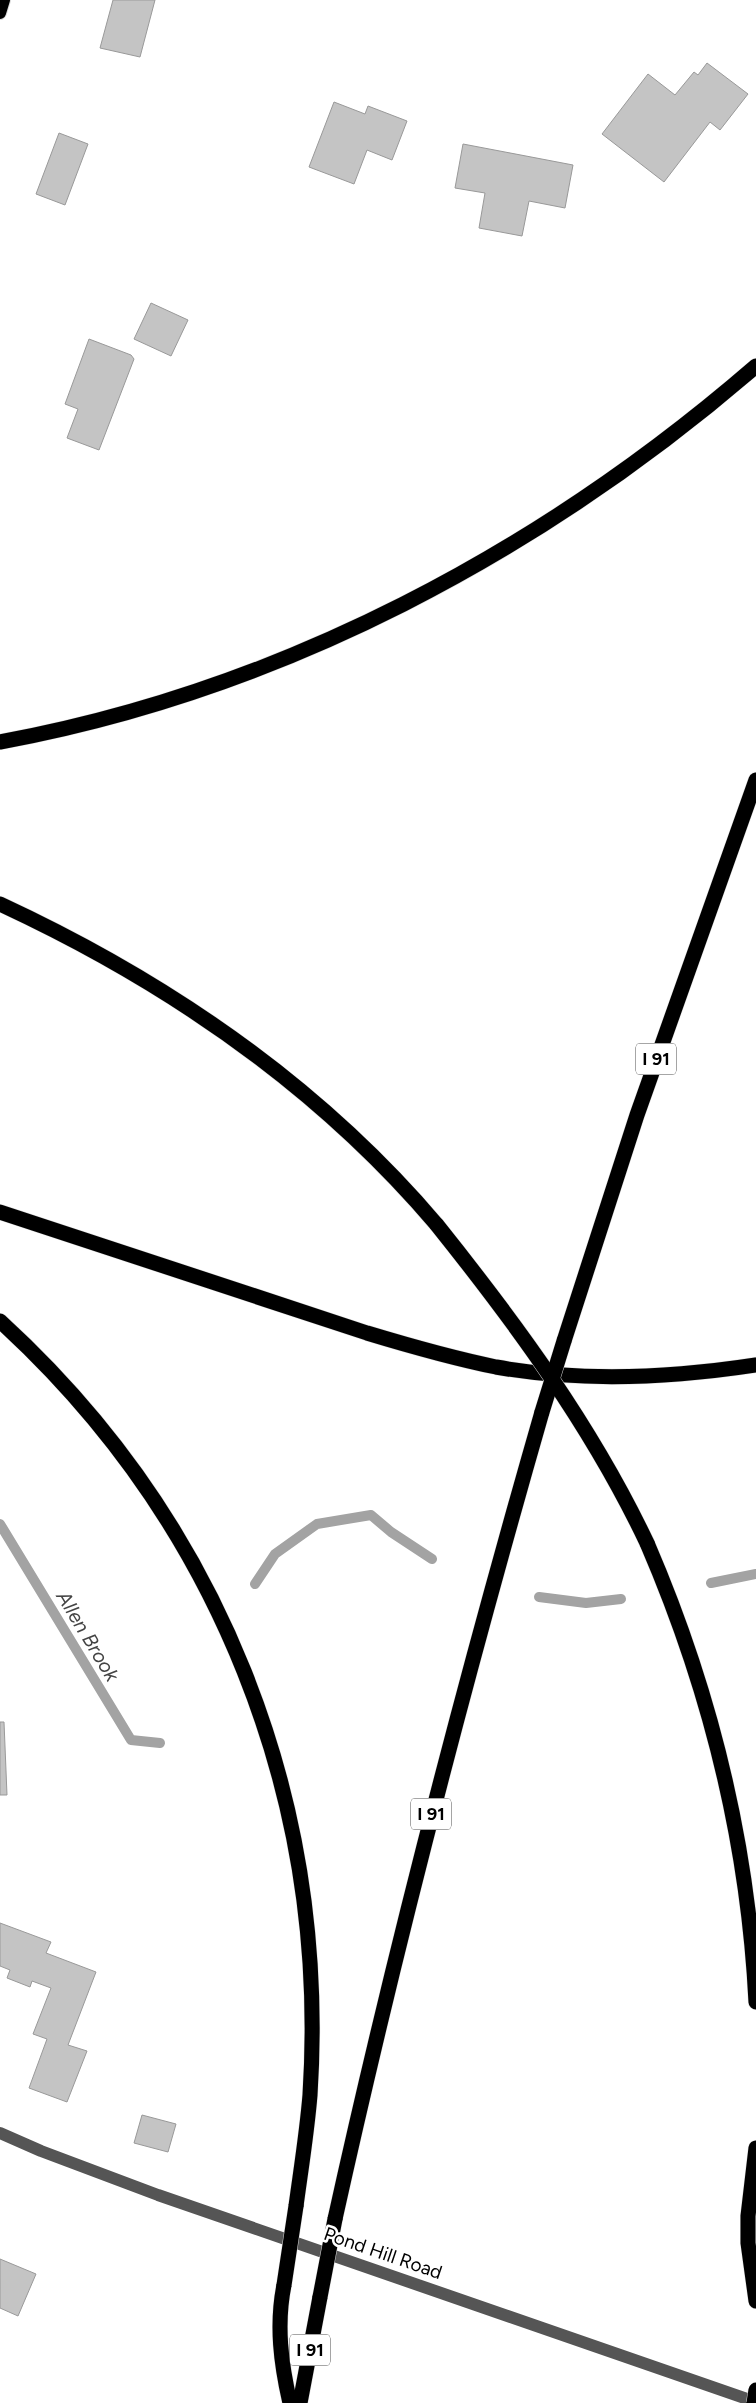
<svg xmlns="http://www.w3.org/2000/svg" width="756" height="2403" viewBox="0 0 756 2403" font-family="Figtree,sans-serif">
<rect width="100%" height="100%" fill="#fff"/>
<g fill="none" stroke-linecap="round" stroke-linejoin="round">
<g stroke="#a3a3a3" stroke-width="10">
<path d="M0,1524L131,1740L160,1743"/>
<path d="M711,1583L756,1574"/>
<path d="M255,1584L275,1554L317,1524L371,1515L391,1532L432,1559"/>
<path d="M539,1597L586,1603L621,1599"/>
</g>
</g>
<g fill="#c4c4c4" stroke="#999">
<path d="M113,0H155L140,57L100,48Z"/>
<path d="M707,63L748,94L720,130L710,122L664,182L602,134L648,74L675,95L694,72L698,75Z"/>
<path d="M334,102L365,114L368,106L407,121L392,160L367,150L354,184L309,167Z"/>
<path d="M59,133L88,144L65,205L36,194Z"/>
<path d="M463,144L573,165L565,208L529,201L522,236L479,228L485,193L455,188Z"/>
<path d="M151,303L188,320L171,356L134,339Z"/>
<path d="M89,339L131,355L134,359L99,450L67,438L78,409L65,404Z"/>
<path d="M0,1722H4L7,1795H0Z"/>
<path d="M0,1923L51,1942L46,1953L96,1972L68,2045L87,2051L67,2102L29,2088L47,2039L33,2034L51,1988L32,1981L30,1987L7,1978L10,1970L0,1966Z"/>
<path d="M142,2115L176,2124L168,2152L134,2143Z"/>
<path d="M0,2259L36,2274L18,2316L0,2308Z"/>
</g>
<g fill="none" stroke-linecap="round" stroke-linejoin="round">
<g stroke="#dbdbdb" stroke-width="14">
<path id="major" d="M0,13L4,0"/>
</g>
<g stroke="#dbdbdb" stroke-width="16">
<g id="highway">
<path d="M0,742C282,690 541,552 756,366"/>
<path d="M0,904C166,981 318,1085 437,1225"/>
<path d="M0,1212L367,1333C410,1346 452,1358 496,1367C580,1382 671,1378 756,1365"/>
<path d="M0,1321C219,1521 329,1798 310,2095C307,2132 301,2169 296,2206"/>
<path d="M564,1341L637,1115L756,780"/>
<path d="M647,1543C710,1689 748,1843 756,2002"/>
<path d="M756,2148L748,2216V2243L756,2301"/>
<path d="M335,2219C395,1948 465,1680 542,1412"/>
<path d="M284,2285C276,2325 281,2364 290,2403"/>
<path d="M300,2403L320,2297"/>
</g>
</g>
<path stroke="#555" stroke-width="12" d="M0,2133L41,2151L158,2195L756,2402"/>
<use href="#major" stroke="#000" stroke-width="12"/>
<use href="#highway" stroke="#000" stroke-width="15"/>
<g stroke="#dbdbdb" stroke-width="16" stroke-linecap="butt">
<g id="highway-bridge">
<path d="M437,1225C517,1325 592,1427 647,1543"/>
<path d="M542,1412L564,1341"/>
<path d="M284,2285L296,2206"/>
<path d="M320,2297L335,2219"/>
<path d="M754,2403L756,2390"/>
</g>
</g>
<use href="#highway-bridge" stroke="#000" stroke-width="15"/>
</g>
<g text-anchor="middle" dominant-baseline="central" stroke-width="5" stroke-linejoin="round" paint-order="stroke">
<g fill="#fff" stroke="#4c4c4c" stroke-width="1">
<rect x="636" y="1043.5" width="40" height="31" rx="4"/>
<rect x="411" y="1798.5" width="40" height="31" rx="4"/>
<rect x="290" y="2334.5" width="40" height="31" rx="4"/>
</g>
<g font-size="18" font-weight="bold" fill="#000">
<text x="656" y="1059">I 91</text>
<text x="431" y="1814">I 91</text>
<text x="310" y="2350">I 91</text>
</g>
<g font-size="19" fill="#000" stroke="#fff">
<text transform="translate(383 2253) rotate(19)">Pond Hill Road</text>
</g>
<g font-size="20" font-style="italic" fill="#444" stroke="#fff">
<text transform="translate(88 1636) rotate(59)">Allen Brook</text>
</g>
</g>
</svg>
